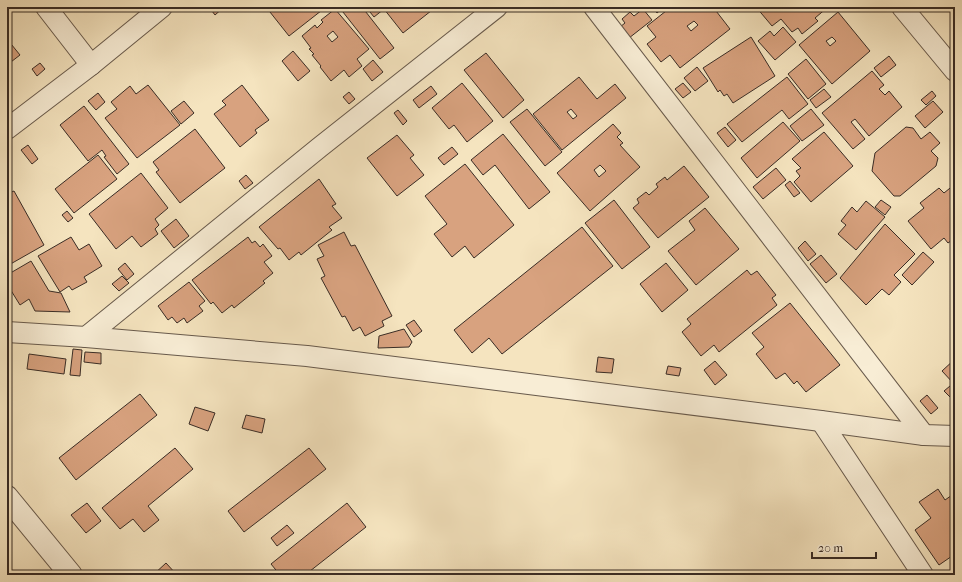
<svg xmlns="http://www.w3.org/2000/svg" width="962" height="582" viewBox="0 0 962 582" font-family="'IM FELL French Canon',serif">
<rect width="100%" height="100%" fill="#f5e4bf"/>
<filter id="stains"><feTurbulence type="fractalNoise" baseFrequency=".005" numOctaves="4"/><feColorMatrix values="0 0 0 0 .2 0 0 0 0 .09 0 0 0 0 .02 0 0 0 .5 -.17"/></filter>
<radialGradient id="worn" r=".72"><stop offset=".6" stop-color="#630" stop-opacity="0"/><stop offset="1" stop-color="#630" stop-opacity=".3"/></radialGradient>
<g fill="#d8a27f" stroke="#392c25" fill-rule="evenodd">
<path d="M209,7H224L215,15Z"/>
<path d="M266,7H326L289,36Z"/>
<path d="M339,7H362L394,48L380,59Z"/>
<path d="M366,7H436L403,33L384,9L374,17Z"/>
<path d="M652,7H664L657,13Z"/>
<path d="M671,7H713L730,29L680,68L670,55L661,62L647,44L656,37L647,26ZM694,21L698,25L691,31L687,26Z"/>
<path d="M756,7H828L815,18L818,21L802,34L798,28L792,32L781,19L772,26Z"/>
<path d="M335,9L369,49L357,59L362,66L349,77L344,70L331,81L320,67L321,66L312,55L314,54L309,49L311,48L302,36L315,25L317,28L323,22L321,20ZM333,31L338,37L332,42L327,36Z"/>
<path d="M643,9L652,20L629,38L620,27L625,23L622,19L630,12L634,16Z"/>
<path d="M838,12L870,51L832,84L799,45ZM832,37L836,41L830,46L826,41Z"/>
<path d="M783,27L796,42L775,60L758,41L770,31L774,36Z"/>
<path d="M751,37L775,76L733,103L727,94L724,96L720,90L718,92L703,68Z"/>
<path d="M7,39L20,55L7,65Z"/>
<path d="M293,51L310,71L298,81L282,61Z"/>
<path d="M486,53L524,100L503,118L464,70Z"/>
<path d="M889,56L896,65L881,77L874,68Z"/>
<path d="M806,59L826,84L808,99L788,74Z"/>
<path d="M373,60L383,72L372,81L363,69Z"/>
<path d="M40,63L45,69L37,76L32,69Z"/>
<path d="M697,67L708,81L695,91L684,78Z"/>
<path d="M872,71L884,85L879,89L885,95L889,91L902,107L869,136L855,119L851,122L865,139L853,149L822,113Z"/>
<path d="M579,77L597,99L615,84L626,98L562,150L533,114ZM571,109L577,116L573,119L567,112Z"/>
<path d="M787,77L808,104L789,119L782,110L742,142L727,124Z"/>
<path d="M462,83L493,121L467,142L454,125L449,129L432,108Z"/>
<path d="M683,83L691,92L683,98L675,89Z"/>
<path d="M148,85L180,125L137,158L105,118L117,109L111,102L130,86L136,94Z"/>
<path d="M242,85L269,120L255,130L257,133L240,147L214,114L226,105L222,101Z"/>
<path d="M431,86L437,94L419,108L413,100Z"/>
<path d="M824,89L831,97L816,108L810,100Z"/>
<path d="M932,91L936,96L926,105L921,100Z"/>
<path d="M349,92L355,99L349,104L343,97Z"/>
<path d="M98,93L105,102L96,110L88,101Z"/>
<path d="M184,101L194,113L181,124L171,111Z"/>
<path d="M933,101L943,112L925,128L915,116Z"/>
<path d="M84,106L129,164L117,174L104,157L106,156L102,150L88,161L60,125Z"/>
<path d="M527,109L562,152L545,166L510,122Z"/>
<path d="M811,109L824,125L802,141L790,126Z"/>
<path d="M398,110L407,121L403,125L394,113Z"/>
<path d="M783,122L800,141L757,178L741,158Z"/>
<path d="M613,124L621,133L617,137L623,143L620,145L640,167L590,211L557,173ZM600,165L606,171L599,177L594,170Z"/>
<path d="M725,127L736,140L728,147L717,133Z"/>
<path d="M906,127L913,128L921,139L930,132L940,143L931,151L938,158L936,166L900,196H894L872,171L875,153Z"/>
<path d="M195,129L225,168L180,203L156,172L159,170L153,162Z"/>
<path d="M824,132L853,166L811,202L794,182L800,176L796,171L801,168L792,159Z"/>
<path d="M503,134L550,192L529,209L495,165L483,175L471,160Z"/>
<path d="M397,135L414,155L410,158L424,175L397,196L367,158Z"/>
<path d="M28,145L38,159L32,164L21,150Z"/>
<path d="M452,147L458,154L444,165L438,158Z"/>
<path d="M98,155L117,179L74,213L55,189Z"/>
<path d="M465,164L514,225L474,258L465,246L452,257L434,234L447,224L425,196Z"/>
<path d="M684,166L709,197L658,238L633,208L639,203L637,199L646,192L649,195L658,187L656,184L665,177L667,180Z"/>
<path d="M776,168L786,180L763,199L753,187Z"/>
<path d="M141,173L168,208L155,219L159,225L155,229L158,234L141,247L132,236L116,249L89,214Z"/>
<path d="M246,175L253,183L245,189L239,181Z"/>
<path d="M319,179L336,204L332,206L342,218L329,227L332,230L301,255L299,252L289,260L280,248L278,249L259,227Z"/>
<path d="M790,181L800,193L794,197L785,185Z"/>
<path d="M955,184V238L948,243L944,238L931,249L908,221L924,208L920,203L939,188L944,193Z"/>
<path d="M14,191L44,245L7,266V194Z"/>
<path d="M614,200L650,247L622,269L585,223Z"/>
<path d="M881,200L891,207L885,215L875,207Z"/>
<path d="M866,201L885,217L856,250L838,234L846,225L841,221L852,207L857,212Z"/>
<path d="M705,208L739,249L696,285L668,251L695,230L689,221Z"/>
<path d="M67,211L73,218L68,222L62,215Z"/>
<path d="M176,219L189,236L174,248L161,231Z"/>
<path d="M885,224L915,254L894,275L901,282L889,295L882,289L866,305L840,278Z"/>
<path d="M582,227L613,266L502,354L489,338L472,353L454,330Z"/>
<path d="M344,232L351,246L355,245L392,316L382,321L384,326L365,336L360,327L353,331L345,316L342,317L321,278L325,276L317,259L324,256L318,245Z"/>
<path d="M71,237L79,250L89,244L102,266L84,277L87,282L72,290L69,286L60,292L38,256Z"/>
<path d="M248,237L252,243L255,241L260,247L263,244L272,256L264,262L273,273L263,281L265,283L234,308L232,305L222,313L213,302L211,304L192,280Z"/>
<path d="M805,241L816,254L808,261L798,248Z"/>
<path d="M923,252L934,262L912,285L902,275Z"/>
<path d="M821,255L837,274L826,283L810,264Z"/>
<path d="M31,261L49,291L61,293L70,312L35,311L29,299L20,305L7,284V275Z"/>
<path d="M125,263L134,274L127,280L118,269Z"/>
<path d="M666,263L688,290L662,312L640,284Z"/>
<path d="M747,270L751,275L757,271L776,295L772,298L777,305L719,352L714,345L701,356L682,332L691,324L687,319Z"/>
<path d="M122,276L129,283L119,291L112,284Z"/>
<path d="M189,282L205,301L199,306L203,311L187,323L184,318L177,323L172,317L168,320L158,306Z"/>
<path d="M790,303L840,365L806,392L797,381L794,384L785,373L776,379L756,354L764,347L752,333Z"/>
<path d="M414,320L422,331L414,337L406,325Z"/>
<path d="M404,329L412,342L409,347L378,348L379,336Z"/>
<path d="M73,349L82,350L80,376L70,375Z"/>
<path d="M85,352L101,353V364L84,362Z"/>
<path d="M29,354L66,359L64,374L27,369Z"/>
<path d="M598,357L614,359L612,373L596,372Z"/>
<path d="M955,359V385L942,371Z"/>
<path d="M715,361L727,375L715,385L704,370Z"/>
<path d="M668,366L681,368L679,376L666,374Z"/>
<path d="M950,386L955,391V402L944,391Z"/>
<path d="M140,394L157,415L76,480L59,458Z"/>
<path d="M927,395L938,408L931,414L920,401Z"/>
<path d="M195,407L215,413L208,431L189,424Z"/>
<path d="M246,415L265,419L262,433L242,428Z"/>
<path d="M175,448L193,469L148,506L159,520L144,532L133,519L120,529L102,508Z"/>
<path d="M309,448L326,469L244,532L228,511Z"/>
<path d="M938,489L945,500L955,493V554L939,565L915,530L931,518L919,502Z"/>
<path d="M87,503L101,521L86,533L71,515Z"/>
<path d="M347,503L366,527L305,575H280L271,564Z"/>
<path d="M287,525L294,533L277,546L271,538Z"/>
<path d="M166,563L177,575H153Z"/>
</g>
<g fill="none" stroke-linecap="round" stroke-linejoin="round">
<g stroke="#685a4c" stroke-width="22">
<g id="minor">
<path d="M46,7L91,65"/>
<path d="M594,7L924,435"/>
<path d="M902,7L955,71"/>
<path d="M7,129L91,65L162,7"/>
<path d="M7,332L86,337L307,356L821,421L924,435L955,436"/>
<path d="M86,337L320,147L497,7"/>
<path d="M821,421L923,575"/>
</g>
</g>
<g stroke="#685a4c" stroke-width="24">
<path id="tertiary" d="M7,497L71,575"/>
</g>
<use href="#minor" stroke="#f8edd5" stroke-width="20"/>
<use href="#tertiary" stroke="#f8edd5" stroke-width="22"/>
</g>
<rect width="962" height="582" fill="none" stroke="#f5e4bf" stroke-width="24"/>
<rect x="8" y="8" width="946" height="566" fill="none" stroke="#392c25" stroke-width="2"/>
<rect x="12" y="12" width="938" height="558" fill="none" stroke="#392c25"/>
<path d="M812 552v6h64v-6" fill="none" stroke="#392c25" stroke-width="2"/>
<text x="818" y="552" font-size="12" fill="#392c25" stroke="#f8edd5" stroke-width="3" paint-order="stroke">20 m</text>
<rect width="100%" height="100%" filter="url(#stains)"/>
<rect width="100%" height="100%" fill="url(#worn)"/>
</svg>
